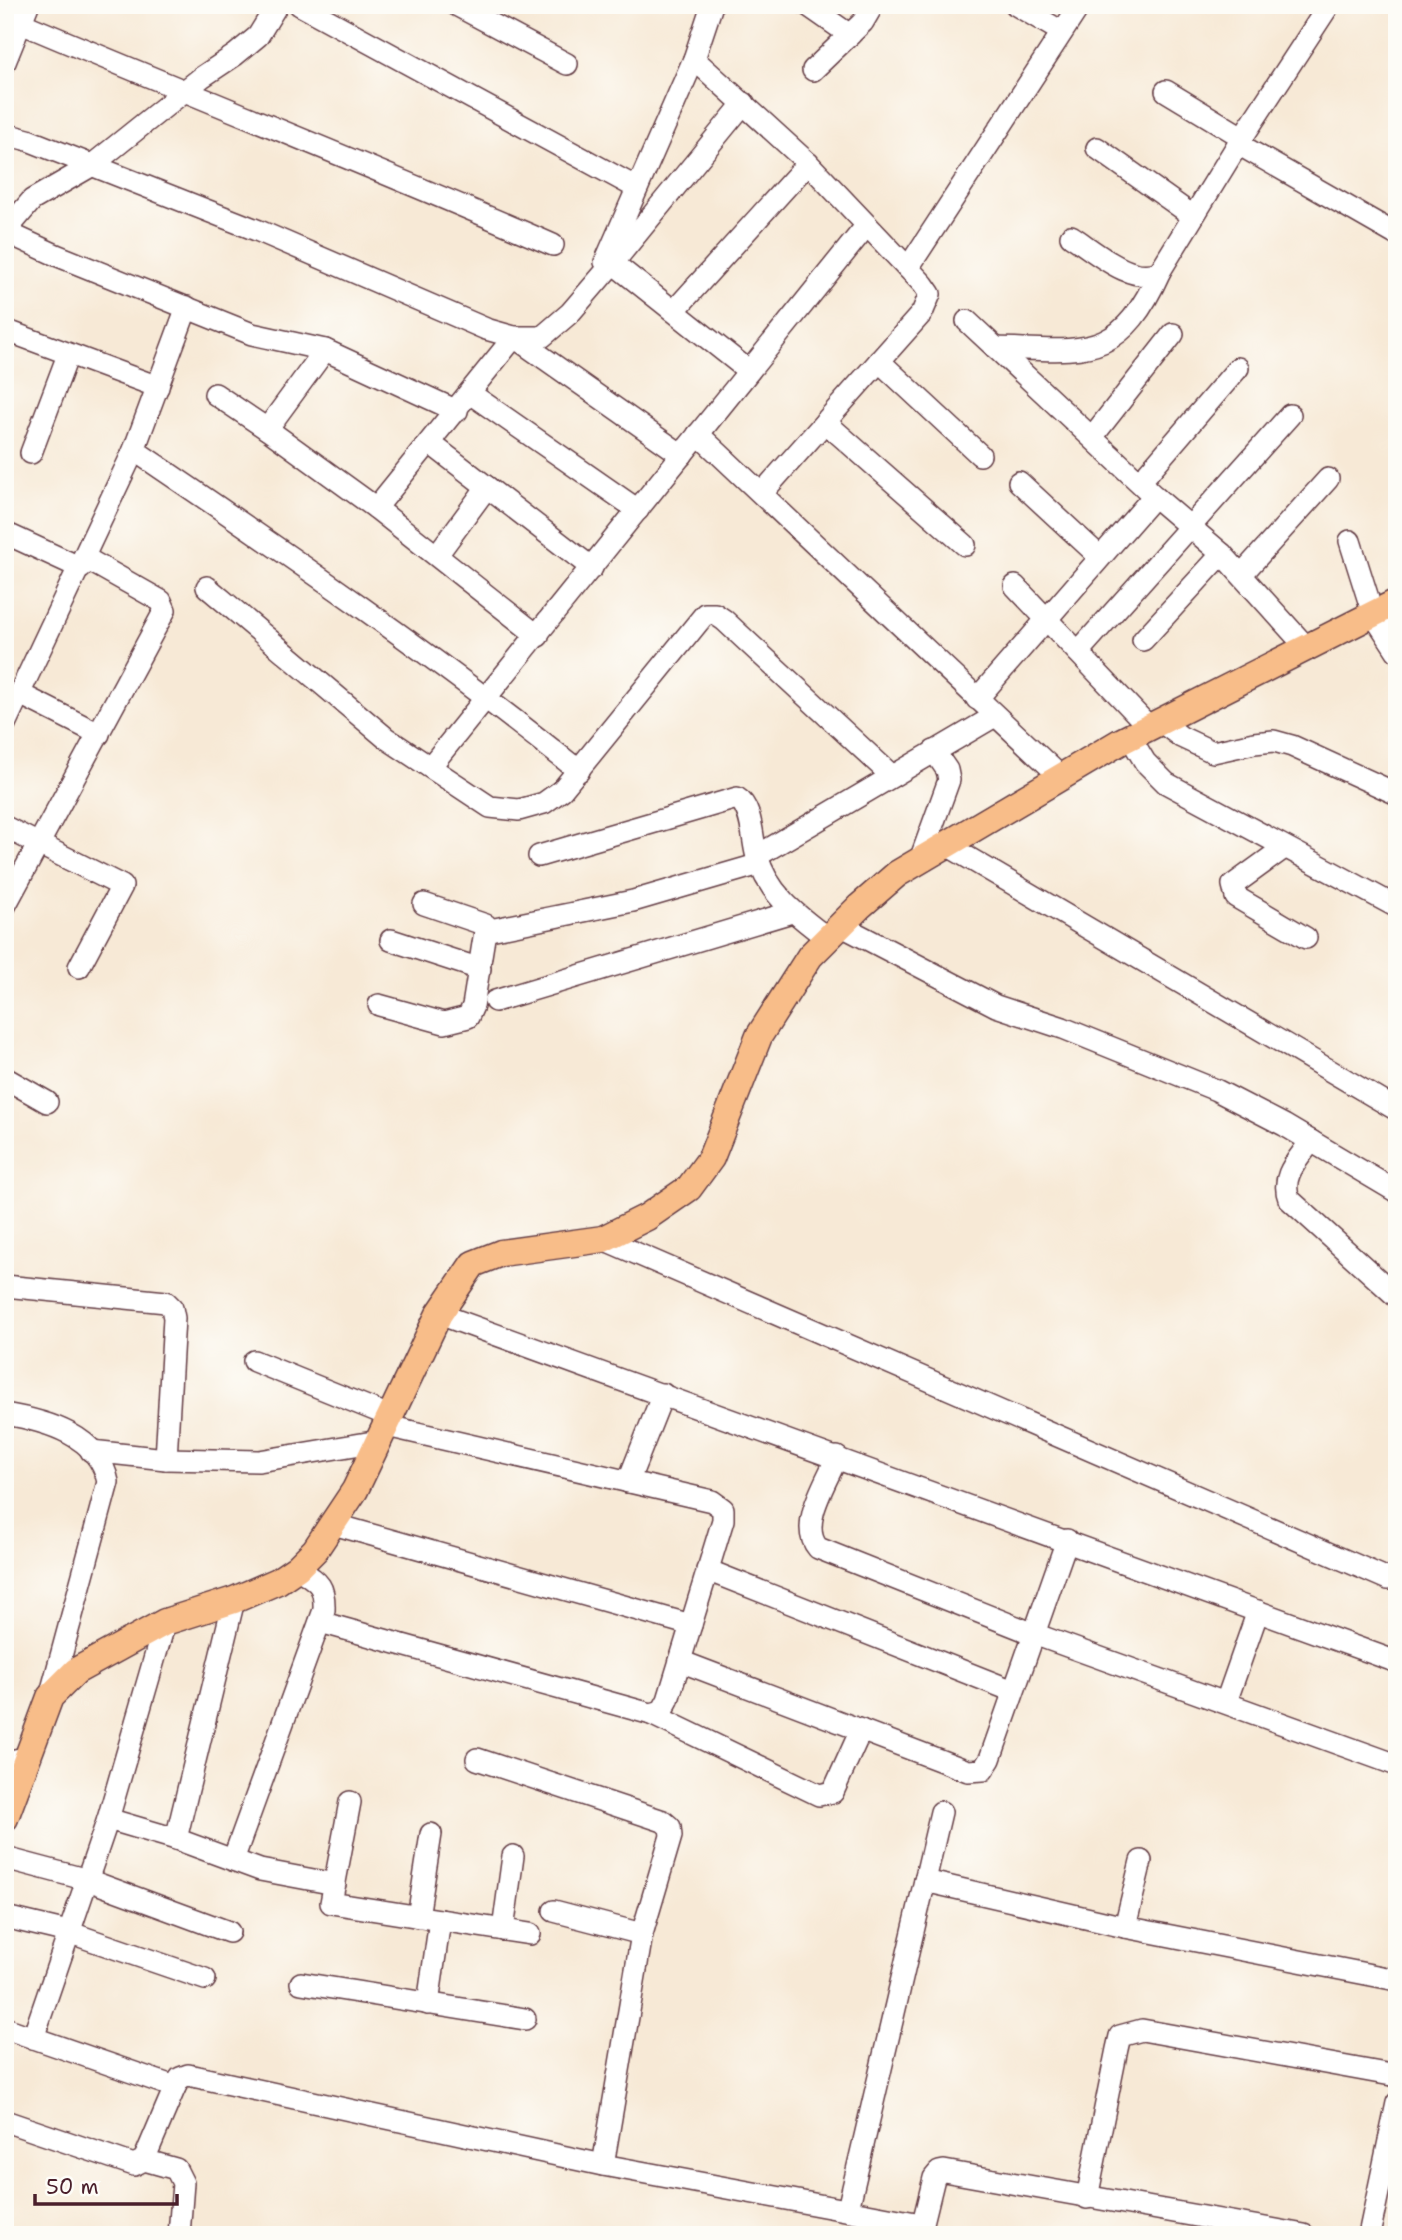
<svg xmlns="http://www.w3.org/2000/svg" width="1402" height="2240" viewBox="0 0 1402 2240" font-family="'Shantell Sans',sans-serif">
<rect width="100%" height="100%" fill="#fdfcf7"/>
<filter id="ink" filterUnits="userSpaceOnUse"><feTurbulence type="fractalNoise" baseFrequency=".0143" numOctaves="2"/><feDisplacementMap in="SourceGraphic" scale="14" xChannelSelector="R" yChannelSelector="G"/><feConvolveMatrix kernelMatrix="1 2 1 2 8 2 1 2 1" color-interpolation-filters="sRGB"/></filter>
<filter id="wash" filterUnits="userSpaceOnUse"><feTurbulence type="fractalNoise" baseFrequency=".00686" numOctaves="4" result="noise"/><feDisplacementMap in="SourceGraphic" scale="28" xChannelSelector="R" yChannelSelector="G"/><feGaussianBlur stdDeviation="1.57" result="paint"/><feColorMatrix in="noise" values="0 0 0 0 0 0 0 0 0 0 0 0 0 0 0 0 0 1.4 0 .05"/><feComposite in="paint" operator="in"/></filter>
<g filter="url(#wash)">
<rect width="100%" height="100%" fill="#f7e9d6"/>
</g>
<g filter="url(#ink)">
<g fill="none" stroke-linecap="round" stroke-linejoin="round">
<g stroke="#643d45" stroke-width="24">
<g id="minor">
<path d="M300,5L637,188"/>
<path d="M456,5L567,64"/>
<path d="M807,5L850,35"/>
<path d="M1016,5L1062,32"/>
<path d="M21,23C198,98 377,168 553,245"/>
<path d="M694,59L808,163L923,284L930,294L922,313L762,493"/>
<path d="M5,62L28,5"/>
<path d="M813,70L863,22L873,5"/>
<path d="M1166,91L1242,137"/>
<path d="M5,134L28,140L259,231L486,329L514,337H542L570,313L613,263L744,103"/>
<path d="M1238,144L1397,235"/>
<path d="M1097,148L1193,216"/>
<path d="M5,232L32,200L91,166L202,77L235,55L258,36L277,5"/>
<path d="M6,232L56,255L252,334L325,350L457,411"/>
<path d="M1071,236C1095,251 1132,286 1160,271L1238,144L1329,5"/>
<path d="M605,262L694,59L712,5"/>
<path d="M613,263L749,371"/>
<path d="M908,268L1080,5"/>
<path d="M674,311L808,163"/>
<path d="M967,321L1154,496L1222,554L1307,648"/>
<path d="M5,330L158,387"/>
<path d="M996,348C1084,350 1119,363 1160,271"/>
<path d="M879,361L980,455"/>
<path d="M215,394L267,429L325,350"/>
<path d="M471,394L638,510"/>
<path d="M825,422L965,545"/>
<path d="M267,429L376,508L538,636"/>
<path d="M698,434L1061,777"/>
<path d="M1093,436L1173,334"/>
<path d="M430,443L592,568"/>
<path d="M134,450C286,553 436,656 579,771"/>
<path d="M31,453L68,355"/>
<path d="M1019,482L1100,557"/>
<path d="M1140,482L1238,368"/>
<path d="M376,508L514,337L682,455"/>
<path d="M5,533L81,568"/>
<path d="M1350,541L1373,614L1397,651"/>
<path d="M437,555L487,487"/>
<path d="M1242,574L1328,479"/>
<path d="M1015,586L1149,727"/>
<path d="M207,587L386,738L490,807L519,810L544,803L562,790L705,614H715L724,620L892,776"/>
<path d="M1143,640L1222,554"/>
<path d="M1078,652L1290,415"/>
<path d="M20,694L99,734"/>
<path d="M977,699L1154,496"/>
<path d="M1160,721L1181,737L1213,752L1254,743L1274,741L1292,746L1397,794"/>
<path d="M5,724L134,450L187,307"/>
<path d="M1130,737L1145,762L1166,783L1397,907"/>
<path d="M430,767L867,225"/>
<path d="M5,827L122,886L79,967"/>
<path d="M945,844L1397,1110"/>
<path d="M1284,848L1233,885L1236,897L1306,938"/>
<path d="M539,856L737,798C752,807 752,837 756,853C767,893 795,914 827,938"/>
<path d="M757,856L995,716"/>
<path d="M920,860L949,780L947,770L934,751"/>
<path d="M5,906L165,610L161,601L85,558"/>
<path d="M840,925L996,1006L1063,1028L1216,1090L1284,1125L1397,1192"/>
<path d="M485,931L633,901L760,864"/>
<path d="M391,940L480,969"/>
<path d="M495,1001L792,912"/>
<path d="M379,1005L444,1023L468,1017L473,1006L486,925L424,904"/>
<path d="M5,1078L47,1102"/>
<path d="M1311,1141C1298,1160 1280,1176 1289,1199L1397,1297"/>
<path d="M603,1239L1388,1579"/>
<path d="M5,1286L166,1302L172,1308L174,1318L166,1459"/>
<path d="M439,1314L1397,1662"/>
<path d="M254,1361L392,1417"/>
<path d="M5,1414C46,1421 99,1435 108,1482L50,1697"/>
<path d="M91,1451L166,1459L259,1461L379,1441"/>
<path d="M837,1457C826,1483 798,1525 818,1548L1034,1634L1397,1765"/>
<path d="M628,1482L663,1394"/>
<path d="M333,1524L691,1625"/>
<path d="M707,1570L1013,1691"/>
<path d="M320,1622L651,1714L662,1711L668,1700L723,1520V1509L712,1501L387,1426"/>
<path d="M680,1661L968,1771L983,1770L990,1759L1067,1540"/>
<path d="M1226,1702L1258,1611"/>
<path d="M651,1714L819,1795L833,1792L861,1730"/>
<path d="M477,1759L663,1821L670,1827L671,1836L642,1934L603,2165"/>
<path d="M5,1762L25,1758"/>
<path d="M350,1802L331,1903L530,1934"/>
<path d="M108,1819L176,1839L260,1870L335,1884"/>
<path d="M176,1839L234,1600"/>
<path d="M5,1858L88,1880L229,1932"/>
<path d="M233,1860L324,1610C325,1584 318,1582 297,1568"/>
<path d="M925,1881L1125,1927L1397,1980"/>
<path d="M554,1911L642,1934"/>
<path d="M5,1917L68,1932L205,1979"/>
<path d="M418,1917L431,1834"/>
<path d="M1125,1927L1141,1861"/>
<path d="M503,1930L513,1856"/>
<path d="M301,1983L525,2019"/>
<path d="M428,2004L440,1920"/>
<path d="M5,2028L175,2087"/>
<path d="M33,2038L108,1819L165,1622"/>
<path d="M5,2121L134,2165L144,2160L175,2087L180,2078L188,2075L603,2165L921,2224"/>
<path d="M144,2160L176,2169L183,2183L179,2235"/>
<path d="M1087,2198L1117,2049L1120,2036L1142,2030L1397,2076"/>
<path d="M848,2209L941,1812"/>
<path d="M920,2235L934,2178L939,2172L944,2171L1304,2235"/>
<path d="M1369,2235L1397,2103"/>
</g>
</g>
<g stroke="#643d45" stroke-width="29">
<path id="major" d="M5,1818L50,1697L76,1671L165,1622L234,1600L278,1581L297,1568L315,1550L355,1490L439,1314L473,1264L501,1253L603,1239L647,1217L689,1188L711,1158L759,1036L810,956L859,907L897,874L1120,742L1397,602"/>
</g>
<use href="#minor" stroke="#fff" stroke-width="21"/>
<use href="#major" stroke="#f8bd89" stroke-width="26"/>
</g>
</g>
<rect width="1402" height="2240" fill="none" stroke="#fdfcf7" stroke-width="28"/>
<path d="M35 2194v10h142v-10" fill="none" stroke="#4a1f2b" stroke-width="3.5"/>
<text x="46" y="2194" font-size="21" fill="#4a1f2b" stroke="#fdfcf7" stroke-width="5" paint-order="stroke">50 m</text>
</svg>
